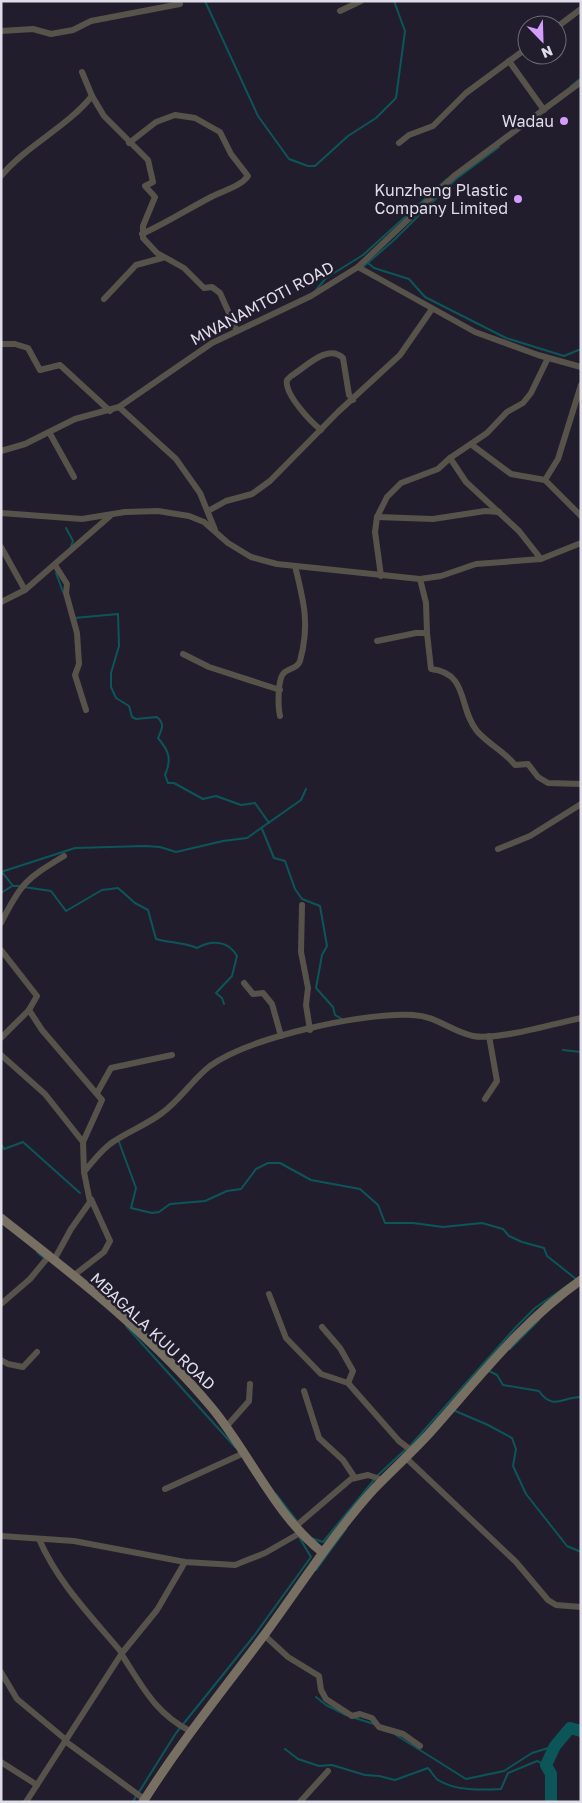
<svg xmlns="http://www.w3.org/2000/svg" width="582" height="1803" viewBox="0 0 582 1803" font-family="'Golos Text',sans-serif">
<rect width="100%" height="100%" fill="#211d2d"/>
<g fill="none" stroke-linecap="round" stroke-linejoin="round">
<g stroke="#0c5659" stroke-width="2">
<path d="M205,1L258,116L289,159L308,166H315L348,136L376,118L396,98L405,31L394,1"/>
<path d="M571,86L581,78"/>
<path d="M368,263L374,268L409,279L425,297L506,338L564,356L581,349"/>
<path d="M363,267L394,240L456,179L499,147"/>
<path d="M316,290L326,278L363,255L447,179"/>
<path d="M66,528L73,541L71,546"/>
<path d="M56,573L63,592"/>
<path d="M74,618L118,614L119,646L111,673V687L116,698L129,706L132,717L136,719L157,717C165,724 162,729 158,738C169,751 172,759 165,775L168,783H174L203,799L216,796L241,805L255,803L269,823"/>
<path d="M262,829L274,858L285,861L295,889L302,899L320,906L327,946L322,955L316,988L333,1007L335,1015L342,1019"/>
<path d="M1,872L75,848L145,846L160,847L176,852L223,841L247,838L301,800L306,789"/>
<path d="M2,872L13,886H19"/>
<path d="M24,887L51,891L66,911L102,890L118,888L135,903L148,910L156,939C170,943 183,942 197,948C211,940 228,940 237,956L232,976L216,993L222,998L224,1004"/>
<path d="M1,893L12,886"/>
<path d="M563,1050L581,1052"/>
<path d="M119,1142L136,1188L131,1208L152,1213L159,1212L170,1204L205,1201L227,1191L241,1189L256,1169L268,1163H280L311,1180L360,1189L378,1205L385,1223H413L443,1227L482,1223L503,1229L509,1236L522,1242L544,1248L547,1256L576,1279"/>
<path d="M1,1144L4,1149L23,1142L80,1193"/>
<path d="M37,1252L45,1259"/>
<path d="M126,1326L235,1447"/>
<path d="M510,1349L539,1320"/>
<path d="M489,1371L497,1375L503,1385L539,1391C553,1411 562,1397 581,1397"/>
<path d="M453,1410L488,1425L512,1438L516,1449L513,1466L526,1494L567,1546L581,1552"/>
<path d="M410,1446L516,1327L535,1308L571,1283"/>
<path d="M377,1476L406,1449"/>
<path d="M276,1494L297,1521"/>
<path d="M311,1538L323,1542L374,1480"/>
<path d="M316,1570L346,1529"/>
<path d="M316,1697L326,1705L346,1715"/>
<path d="M355,1718L374,1724"/>
<path d="M396,1735L466,1779L504,1771L532,1753L555,1746"/>
<path d="M285,1749L298,1759L319,1766L332,1765L365,1775L379,1776L395,1780L428,1768C431,1771 434,1777 438,1780C455,1791 482,1790 501,1789L508,1773L537,1761L546,1765"/>
<path d="M139,1792L176,1733L254,1636L311,1557L299,1537"/>
<path d="M133,1802L136,1796"/>
</g>
<path stroke="#0c5659" stroke-width="12" d="M551,1802V1774L546,1765L555,1746L570,1728L581,1731"/>
<g stroke="#57534b" stroke-width="6">
<path d="M340,11L361,1"/>
<path d="M557,27L581,9"/>
<path d="M1,31L33,29L51,34L73,30L91,21L180,4"/>
<path d="M509,61L544,110"/>
<path d="M82,72L92,96L104,116L148,160L153,182L145,186L155,197L143,226V238L157,253L184,268L204,288L212,287L220,293L237,331"/>
<path d="M129,143L156,122L175,115L195,118L220,132L231,154L248,176C240,187 224,190 211,197C188,209 166,223 142,234"/>
<path d="M399,143L409,135L433,126L466,93L527,48"/>
<path d="M1,176C27,145 67,127 92,96"/>
<path d="M358,267L475,332L538,355L581,367"/>
<path d="M104,299L136,265L162,258"/>
<path d="M1,344H15L28,348L40,370L60,365L110,411"/>
<path d="M119,407L176,459L200,493L215,530"/>
<path d="M321,430C311,422 284,394 287,380L291,376C305,368 327,343 343,358L349,395L353,400"/>
<path d="M49,432L74,477"/>
<path d="M472,445L511,474L545,480L581,516"/>
<path d="M1,451L25,444L75,419L119,407L212,343L311,296L358,267L454,176L581,82"/>
<path d="M450,458L466,482L519,531L541,559"/>
<path d="M545,480L558,459L581,385"/>
<path d="M208,511L226,501L252,494L270,481L338,412L400,355L432,309"/>
<path d="M1,513L82,519L125,512L158,511L189,516L204,522L228,543L251,557L277,564L420,579L441,576L476,564L541,559L581,543"/>
<path d="M377,517L433,519L485,511L499,512"/>
<path d="M1,547L25,590"/>
<path d="M55,565L67,584L66,593L77,633L79,664L75,675L86,710"/>
<path d="M381,576L375,532L377,517L387,497L401,483L438,469L450,458L487,433L507,412L523,403L531,393L548,358"/>
<path d="M1,602L25,590L110,516"/>
<path d="M427,633L431,669C469,673 458,708 477,731C488,744 504,751 515,765L528,764L538,777L548,783L581,784"/>
<path d="M377,641L416,633H427L426,603L420,579"/>
<path d="M183,654L209,667L280,690"/>
<path d="M280,716C278,707 277,677 285,672C290,668 298,668 300,661C310,625 304,602 295,566"/>
<path d="M498,849L530,836L581,804"/>
<path d="M302,905L301,952L308,988L306,1005L310,1030"/>
<path d="M1,923C21,883 26,879 64,856"/>
<path d="M1,950L37,996L29,1010L1,1038"/>
<path d="M244,983L253,994L263,993L272,1004L281,1036"/>
<path d="M29,1010L42,1030L102,1100L83,1142L84,1172"/>
<path d="M1,1055L45,1094L83,1142"/>
<path d="M97,1093L111,1068L172,1055"/>
<path d="M485,1099L497,1081L489,1036"/>
<path d="M54,1260L71,1229L90,1202L84,1172C92,1162 100,1152 110,1144C126,1132 145,1126 162,1113C180,1100 192,1080 210,1066C250,1037 364,1012 413,1015C437,1016 450,1031 473,1036C495,1041 557,1023 581,1018"/>
<path d="M73,1276L104,1252L110,1241L91,1199"/>
<path d="M269,1294L286,1338L321,1374L348,1383L399,1441L412,1451"/>
<path d="M1,1304L30,1279L49,1256"/>
<path d="M322,1327L340,1348L353,1371L348,1383"/>
<path d="M1,1360L8,1364L23,1367L37,1352"/>
<path d="M304,1391L319,1438L343,1460L355,1478"/>
<path d="M226,1427L249,1401L250,1384"/>
<path d="M405,1457L516,1562L548,1600L556,1605L581,1607"/>
<path d="M165,1489L244,1453"/>
<path d="M296,1526L351,1479L368,1475L383,1480"/>
<path d="M1,1536L74,1541L185,1562L235,1565L265,1553L300,1533"/>
<path d="M39,1539C58,1583 91,1616 122,1653"/>
<path d="M264,1635L288,1657L319,1676L321,1690L326,1699L352,1716L360,1714L372,1718L379,1727L403,1734L420,1746"/>
<path d="M122,1655C142,1686 155,1713 190,1731"/>
<path d="M1,1672L17,1699L65,1739"/>
<path d="M65,1741L144,1799"/>
<path d="M1,1762L37,1785"/>
<path d="M26,1802L122,1653L157,1610L185,1562"/>
<path d="M300,1802L328,1771"/>
</g>
<g stroke="#766f62" stroke-width="9">
<path d="M1,1218C75,1276 152,1335 212,1408C250,1454 275,1515 322,1552"/>
<path d="M143,1802C180,1743 223,1690 265,1634C301,1585 333,1534 374,1489C394,1468 416,1449 435,1427C481,1375 523,1321 581,1280"/>
</g>
</g>
<g fill="#d49cfb" stroke="#211d2d" stroke-width="2">
<circle cx="564" cy="121" r="5"/>
<circle cx="518" cy="199" r="5"/>
</g>
<g text-anchor="middle" dominant-baseline="central" stroke-width="5" stroke-linejoin="round" paint-order="stroke">
<g font-size="16" fill="#dfdde8" stroke="#211d2d" text-anchor="end">
<text x="554" y="121">Wadau</text>
<text x="508" y="190">Kunzheng Plastic<tspan x="508" dy="18">Company Limited</tspan></text>
</g>
<g font-size="16" fill="#dfdde8" stroke="#211d2d">
<text transform="translate(262 303) rotate(-28)">MWANAMTOTI ROAD</text>
<text transform="translate(153 1331) rotate(43)">MBAGALA KUU ROAD</text>
</g>
</g>
<rect width="582" height="1803" fill="none" stroke="#dfdde8" stroke-width="5"/>
<g transform="translate(542 40) rotate(157)"><circle r="24" fill="#211d2d" stroke="#6d6a78"/>
<path d="M0-4L9 19L0 12L-9 19Z" fill="#d49cfb"/>
<text y="-8" font-size="14" font-weight="bold" text-anchor="middle" fill="#dfdde8">N</text>
</g>
</svg>
